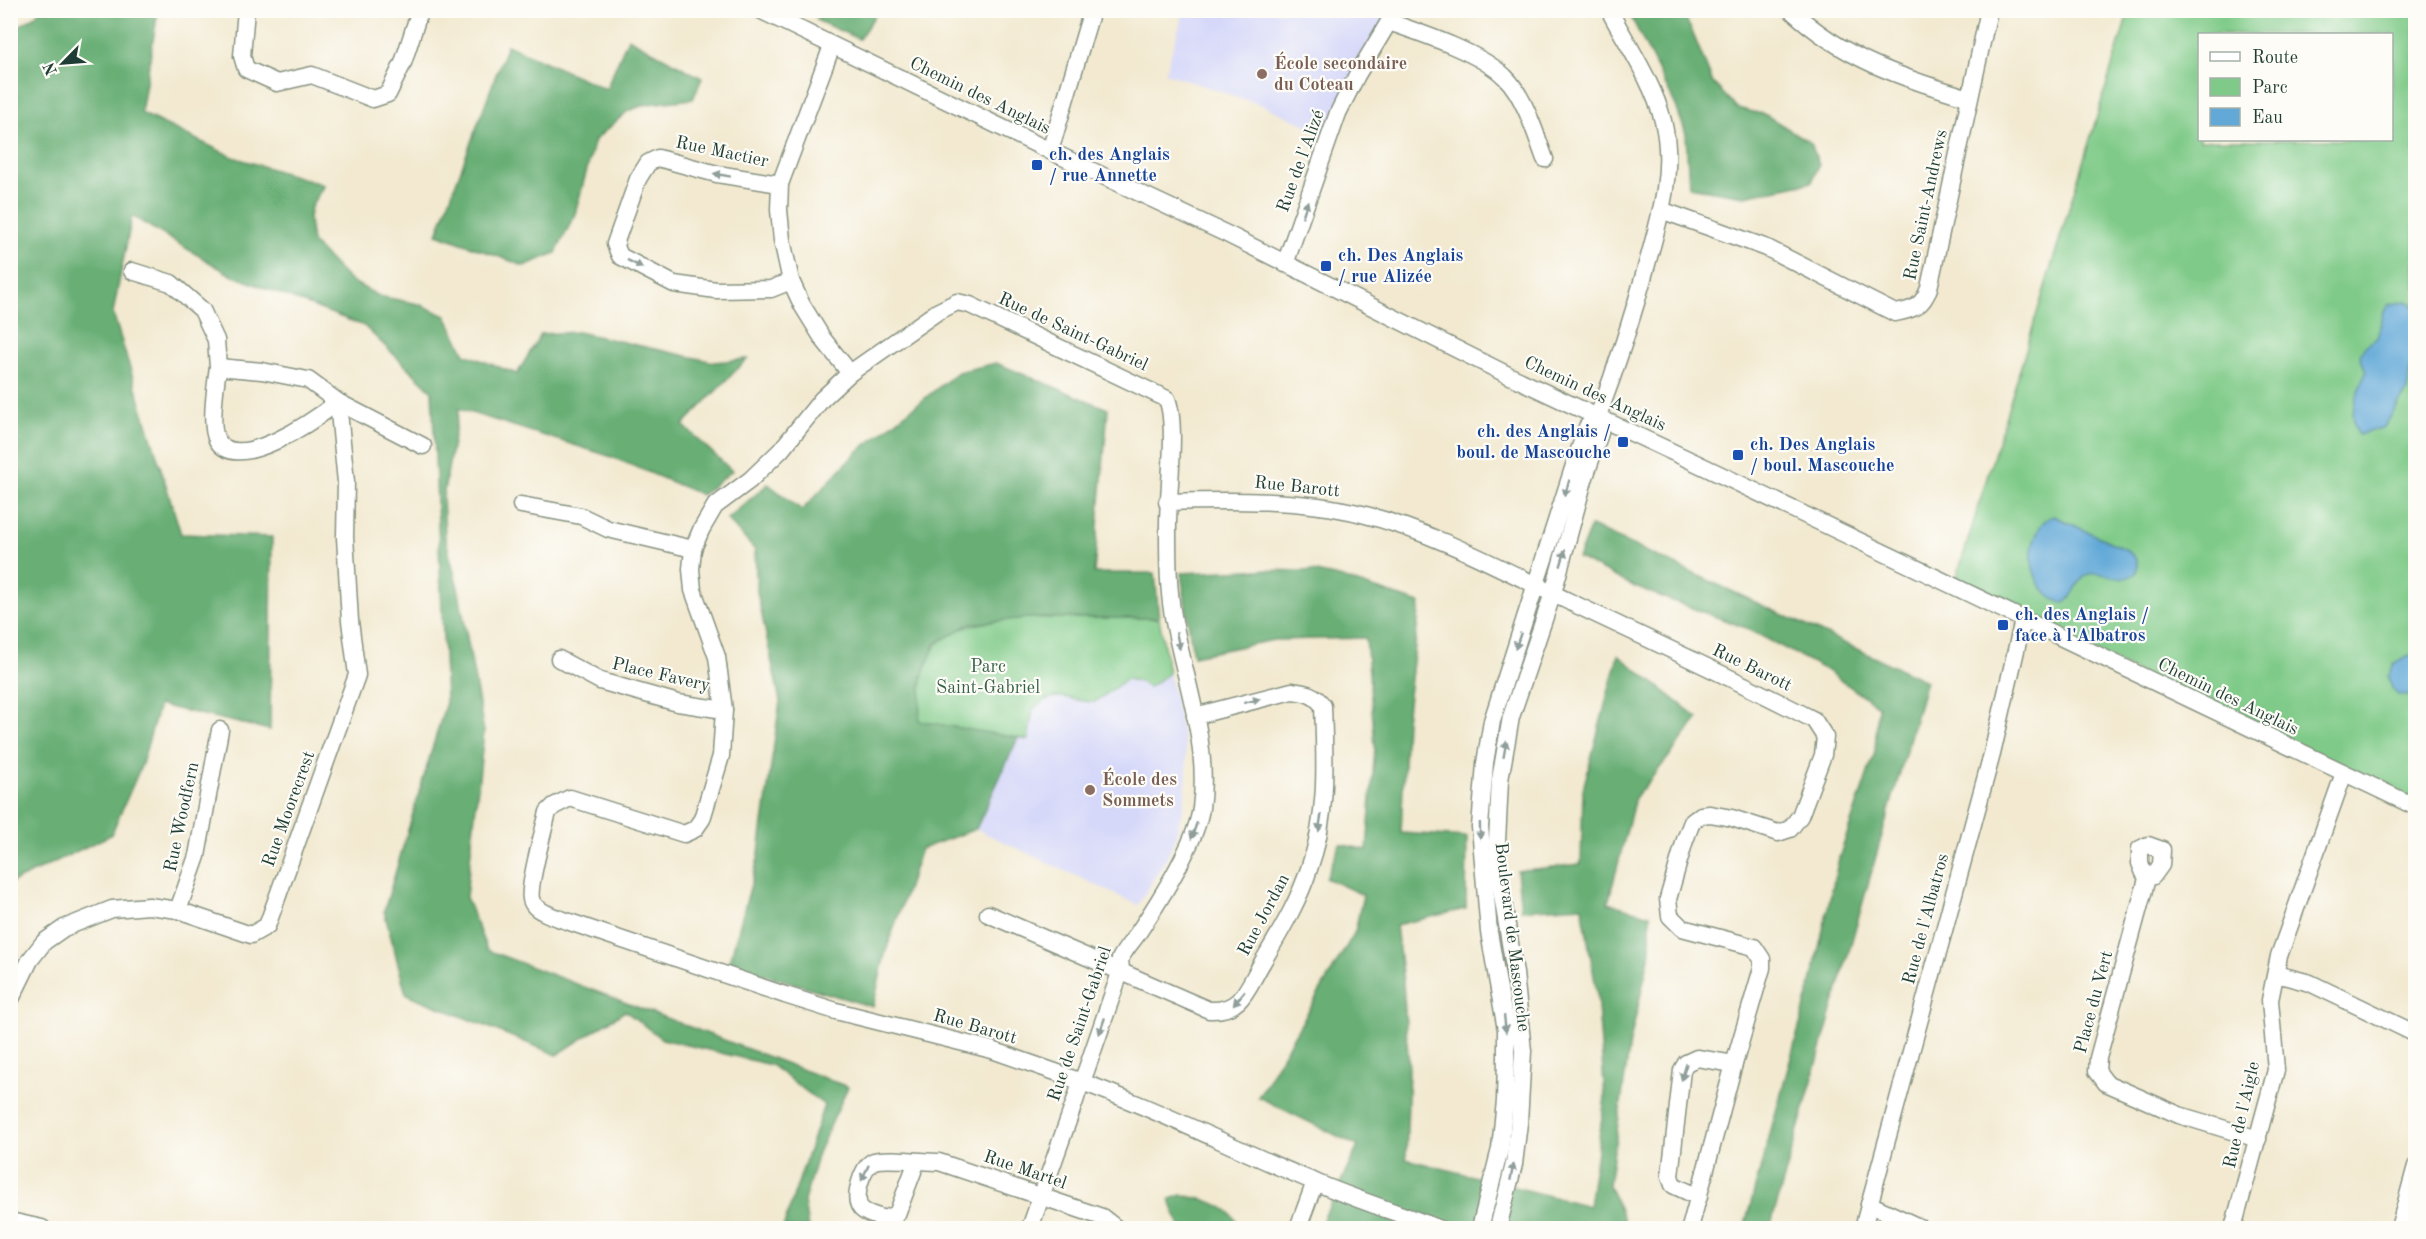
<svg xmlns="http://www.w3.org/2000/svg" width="2426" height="1239" viewBox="0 0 2426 1239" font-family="'Old Standard TT',serif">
<rect width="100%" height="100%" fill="#fdfcf7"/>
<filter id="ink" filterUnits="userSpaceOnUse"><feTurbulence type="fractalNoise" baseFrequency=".0167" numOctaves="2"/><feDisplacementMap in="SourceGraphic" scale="12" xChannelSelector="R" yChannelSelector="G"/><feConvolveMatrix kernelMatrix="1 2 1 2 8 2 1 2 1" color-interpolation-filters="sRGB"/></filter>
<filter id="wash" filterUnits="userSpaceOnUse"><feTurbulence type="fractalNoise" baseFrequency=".008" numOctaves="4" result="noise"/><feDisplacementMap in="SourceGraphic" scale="24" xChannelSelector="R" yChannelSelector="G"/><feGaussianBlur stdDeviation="1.35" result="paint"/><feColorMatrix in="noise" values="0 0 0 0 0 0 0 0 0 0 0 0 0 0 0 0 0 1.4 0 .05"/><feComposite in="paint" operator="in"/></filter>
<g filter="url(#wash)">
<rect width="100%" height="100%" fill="#f2e9d0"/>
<g fill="#d6d8f9">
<path d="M1184,11H1396L1332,137L1262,105L1165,73Z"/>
<path d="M1169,673L1185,745L1187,775L1184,804L1175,838L1168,855L1138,905L976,829L1018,738L1028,740L1033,709L1044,700L1056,696L1092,702L1127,679L1141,682L1148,688Z"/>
</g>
<g fill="#7fca88" stroke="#4f845e" stroke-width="1.5" fill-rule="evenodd">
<path d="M2129,11H2415V802L1954,586ZM2200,34H2392V140H2200Z"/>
<path d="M1025,618H1159L1169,673L1148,688L1141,682L1127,679L1095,702C1067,702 1059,687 1033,709L1028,740L919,721C920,707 920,692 922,678C931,624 980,623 1025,618Z"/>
</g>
<g fill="#67ae74" stroke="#437654" stroke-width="1.5">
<path d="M40,10L158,11L141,113L233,157L324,185L311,207L309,217L312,242L349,280L379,296L419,304L446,316L465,354L517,374L541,334L578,332L714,362L747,359L683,425L732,471L702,495L612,457L459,409L443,497L445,537L459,592L484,732L466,897L487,950L848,1087L818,1153L804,1201L808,1228H783L824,1105L771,1065L662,1039L625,1011L557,1055L406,994L384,911L446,702L432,391L364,326L231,275L132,216L113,313L181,534L272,537L270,730L159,705L142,764L111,835L11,883L10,31L33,18Z"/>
<path d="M819,11V10L878,11L859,39L816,20Z"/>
<path d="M1628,11H1681L1692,31L1713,83L1737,108L1766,115L1811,143L1819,165L1812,182L1745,196L1689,187L1686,134L1676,106Z"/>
<path d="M628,38L702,78L693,99L647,104L628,111L595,140L575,214L556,253L524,266L437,234L507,45L606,89Z"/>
<path d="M996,363L1108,409L1094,573H1155L1159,618H1025L970,624L936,643L922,676L919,721L1018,738L976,829L921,849L885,954L873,1007L729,964L758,859L780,701L757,592L755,550L727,519L768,484L802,510L857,452L958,372Z"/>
<path d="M1591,526L1926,681L1770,1228H1744L1810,988L1839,858L1875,752L1878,706L1824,669L1746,628L1635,587L1578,558Z"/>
<path d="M1250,570L1311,571L1339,577L1420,603L1406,721L1401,833L1467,837L1466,909L1396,925L1403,982L1409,1070L1406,1159L1589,1206L1605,1097L1597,994L1582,906L1521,910L1517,871L1581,864L1583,789L1618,655L1698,718L1672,753L1635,798L1608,903L1650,915V953L1630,1042L1609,1185L1628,1228H1601L1592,1226L1591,1228H1319L1358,1146L1258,1097L1355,932L1363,895L1326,878L1340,844L1367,850L1375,746L1366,638L1274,640L1193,656L1181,573Z"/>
<path d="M1181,1195C1200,1198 1227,1203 1236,1221L1234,1228H1180C1180,1221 1172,1211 1170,1199Z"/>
</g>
<g fill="#62a9d8" stroke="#407386" stroke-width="1.5">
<path d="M2407,301L2415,306V354L2411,363L2407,391L2384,427L2358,435C2347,413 2357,393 2366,372L2360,355L2364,347L2377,338L2384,312L2389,305Z"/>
<path d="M2054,516L2127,550C2135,557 2139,560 2137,572C2119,588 2103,567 2087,575C2075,582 2076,598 2062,603C2036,593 2025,561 2036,536C2040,526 2043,519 2054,516Z"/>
<path d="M2415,653V697L2398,695L2392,688L2388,677L2394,664Z"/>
</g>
</g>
<g filter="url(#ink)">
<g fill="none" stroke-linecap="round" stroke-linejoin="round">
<g stroke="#889382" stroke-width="19">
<g id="minor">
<path d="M246,10L242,56L246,69L277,83L312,75L373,99L388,94L403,63L420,10"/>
<path d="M760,10L1050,151L1229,235L1508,375L1696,463L2416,807"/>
<path d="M1791,10C1845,60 1901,77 1969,98"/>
<path d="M1389,22C1421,33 1481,53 1505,77C1524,95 1536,135 1545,159"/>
<path d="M832,46L780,184L779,210L782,240L791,281L802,305L823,339L850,373"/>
<path d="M1050,151L1092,10"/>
<path d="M780,184L717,174L658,158L648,163L638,179L615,244L620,256L674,284L716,290L771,289L791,281"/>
<path d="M1661,210L1767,248L1895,313C1913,310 1923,306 1929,288L1989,10"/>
<path d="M1285,264L1338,113L1357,75L1396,10"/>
<path d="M132,271L171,283L202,310L216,340L218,367"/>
<path d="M338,402C317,418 238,475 217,440C209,426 216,383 218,367L262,371L308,380L338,402L423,446"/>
<path d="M1167,502C1229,500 1303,499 1362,514C1434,532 1502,569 1568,601C1650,640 1733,678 1814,720L1825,737L1823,755L1800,816L1790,829L1778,833L1732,818L1710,814L1701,815L1692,822L1685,840L1668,899L1670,916L1682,928L1754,947L1762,959V968L1734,1064L1690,1228"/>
<path d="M521,505L581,516L608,529L693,549"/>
<path d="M559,659L600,681L678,703L724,710"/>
<path d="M2148,845L2162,850L2161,865L2153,876L2144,873L2140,863V849Z"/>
<path d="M2148,875L2098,1058L2097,1071L2106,1083L2179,1115L2258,1139"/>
<path d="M178,910L197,856L220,730"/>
<path d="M988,914L1209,1010C1242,1012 1247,988 1262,963C1280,932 1298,903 1309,869C1328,817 1325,761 1323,706C1315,694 1306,693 1292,691L1195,716"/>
<path d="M2276,974L2310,983L2416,1034"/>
<path d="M10,1001L30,960L44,942L64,928L112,909L149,906L178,910L251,935L267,926L357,675L350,621L345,537L346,482L338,402"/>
<path d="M917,1161L897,1214L885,1219C878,1216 864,1214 860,1207C853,1198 862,1166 874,1161C885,1157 926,1162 939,1162L1102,1217L1116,1228"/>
<path d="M1699,1197L1673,1185L1670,1176L1682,1070L1686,1063L1697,1058L1734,1064"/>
<path d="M1869,1204L1921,1228"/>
<path d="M10,1221L42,1228"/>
<path d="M1030,1228L1075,1101C1078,1091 1082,1081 1086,1071L1121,970L1120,959C1125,949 1132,942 1138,933C1158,903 1196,844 1201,808C1210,743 1184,679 1173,616C1168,588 1168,559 1168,530C1167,497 1178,425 1167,399L970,305L957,302L937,312L850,373L822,399L781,450L750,480L715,506L701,530L693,549L691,569L693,590L717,657L724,710L721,756L702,819L695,829L684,834L570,798L554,806L548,812C544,829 528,885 531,899C533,909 544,912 552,916L785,995L836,1011L992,1050L1064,1075L1065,1076C1149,1105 1228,1146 1310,1180C1352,1198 1395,1212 1438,1228"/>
<path d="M1298,1228L1315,1182"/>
<path d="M1480,1228L1500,1149L1505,1101L1506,1058V1030L1489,932L1480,827L1485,763L1492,721L1577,456L1587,427L1598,416C1617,366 1633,316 1647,264C1660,217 1675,169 1663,121C1653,82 1628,46 1609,10"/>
<path d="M1498,1228L1514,1164L1519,1123L1523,1051L1515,973L1500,883L1497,842L1500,780L1511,717L1553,593L1584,480L1600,433L1598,416"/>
<path d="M1863,1228L1992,754L2023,620"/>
<path d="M2233,1228L2276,1070L2270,1000L2279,956L2344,773"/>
<path d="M2399,1228L2416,1166"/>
</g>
</g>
<use href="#minor" stroke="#fff" stroke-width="16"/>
</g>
<defs><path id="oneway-solid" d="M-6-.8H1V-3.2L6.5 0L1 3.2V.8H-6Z" transform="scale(1.5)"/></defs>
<g fill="#8f9e9a">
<use href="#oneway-solid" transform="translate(722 175) rotate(-170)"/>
<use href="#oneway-solid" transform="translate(1305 209) rotate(-71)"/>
<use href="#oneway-solid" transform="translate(635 264) rotate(27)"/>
<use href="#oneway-solid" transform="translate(1567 488) rotate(107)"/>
<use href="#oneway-solid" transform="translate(1563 558) rotate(-74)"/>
<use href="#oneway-solid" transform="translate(1178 641) rotate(78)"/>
<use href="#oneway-solid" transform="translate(1518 641) rotate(109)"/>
<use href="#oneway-solid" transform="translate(1252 701) rotate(-14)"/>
<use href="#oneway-solid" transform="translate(1505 749) rotate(-80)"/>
<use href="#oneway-solid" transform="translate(1320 823) rotate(99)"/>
<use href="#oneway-solid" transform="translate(1194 831) rotate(109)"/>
<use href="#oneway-solid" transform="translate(1480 831) rotate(89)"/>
<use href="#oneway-solid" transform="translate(1239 998) rotate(130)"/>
<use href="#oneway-solid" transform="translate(1505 1024) rotate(84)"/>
<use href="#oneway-solid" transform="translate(1102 1026) rotate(109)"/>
<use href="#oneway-solid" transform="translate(1684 1072) rotate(107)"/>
<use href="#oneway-solid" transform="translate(1512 1172) rotate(-79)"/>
<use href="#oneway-solid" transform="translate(865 1173) rotate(115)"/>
</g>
</g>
<g fill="#8d6e63" stroke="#fdfcf7" stroke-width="2">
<circle cx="1262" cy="74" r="6"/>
<circle cx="1090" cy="790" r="6"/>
</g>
<g fill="#1a4fb4" stroke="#fdfcf7" stroke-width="2">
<rect x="1031" y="159" width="12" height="12" rx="3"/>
<rect x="1320" y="260" width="12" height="12" rx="3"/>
<rect x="1617" y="436" width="12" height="12" rx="3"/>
<rect x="1732" y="449" width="12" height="12" rx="3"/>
<rect x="1997" y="619" width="12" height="12" rx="3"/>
</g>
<g text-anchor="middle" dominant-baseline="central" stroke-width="4.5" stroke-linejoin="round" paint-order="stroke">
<g font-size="18" font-weight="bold" fill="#785e54" stroke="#fdfcf7" text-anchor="start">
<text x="1274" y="64">École secondaire<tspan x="1274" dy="21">du Coteau</tspan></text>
<text x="1102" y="780">École des<tspan x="1102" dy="21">Sommets</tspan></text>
</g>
<g font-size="18" fill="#1f3d34" stroke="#fdfcf7">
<text transform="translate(980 96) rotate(26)">Chemin des Anglais</text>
<text transform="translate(722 152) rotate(12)">Rue Mactier</text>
<text transform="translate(1301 161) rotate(-70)">Rue de l'Alizé</text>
<text transform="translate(1926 205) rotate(-78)">Rue Saint-Andrews</text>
<text transform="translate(1073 332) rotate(25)">Rue de Saint-Gabriel</text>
<text transform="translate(1595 394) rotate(25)">Chemin des Anglais</text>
<text transform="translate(1297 487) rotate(6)">Rue Barott</text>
<text transform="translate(1752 668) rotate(26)">Rue Barott</text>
<text transform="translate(661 675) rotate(13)">Place Favery</text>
<text transform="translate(2228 697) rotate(26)">Chemin des Anglais</text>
<text transform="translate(289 809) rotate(-70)">Rue Moorecrest</text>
<text transform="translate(182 817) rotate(-78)">Rue Woodfern</text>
<text transform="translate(1264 915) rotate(-62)">Rue Jordan</text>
<text transform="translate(1926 919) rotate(-75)">Rue de l'Albatros</text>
<text transform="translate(1512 937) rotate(83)">Boulevard de Mascouche</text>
<text transform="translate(2094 1002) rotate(-75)">Place du Vert</text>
<text transform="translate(1080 1024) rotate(-71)">Rue de Saint-Gabriel</text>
<text transform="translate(975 1027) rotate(16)">Rue Barott</text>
<text transform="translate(2242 1115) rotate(-77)">Rue de l'Aigle</text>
<text transform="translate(1025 1170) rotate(19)">Rue Martel</text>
</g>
<g font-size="18" font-weight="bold" fill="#164399" stroke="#fdfcf7" text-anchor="start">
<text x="1049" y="155">ch. des Anglais<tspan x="1049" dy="21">/ rue Annette</tspan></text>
<text x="1338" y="256">ch. Des Anglais<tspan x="1338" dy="21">/ rue Alizée</tspan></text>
<text x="1611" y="432" text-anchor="end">ch. des Anglais /<tspan x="1611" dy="21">boul. de Mascouche</tspan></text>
<text x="1750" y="445">ch. Des Anglais<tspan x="1750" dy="21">/ boul. Mascouche</tspan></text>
<text x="2015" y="615">ch. des Anglais /<tspan x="2015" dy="21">face à l'Albatros</tspan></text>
</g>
<g font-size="18" fill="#376049" stroke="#fdfcf7">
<text x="988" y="667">Parc<tspan x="988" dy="21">Saint-Gabriel</tspan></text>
</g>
</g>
<rect width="2426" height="1239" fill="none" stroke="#fdfcf7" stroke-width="36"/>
<rect x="2198" y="33" width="195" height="108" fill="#fdfcf7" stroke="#a4b0a9" stroke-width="1.5"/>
<rect x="2210" y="52" width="30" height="9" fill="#ffffff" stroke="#a4b0a9" stroke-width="1.5"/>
<text x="2252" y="63" font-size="18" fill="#1f3d34">Route</text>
<rect x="2210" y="78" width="30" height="18" fill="#7fca88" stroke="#a4b0a9" stroke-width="1.5"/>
<text x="2252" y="93" font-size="18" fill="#1f3d34">Parc</text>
<rect x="2210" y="108" width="30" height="18" fill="#62a9d8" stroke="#a4b0a9" stroke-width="1.5"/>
<text x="2252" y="123" font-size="18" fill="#1f3d34">Eau</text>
<g transform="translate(63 63) rotate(245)" stroke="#fdfcf7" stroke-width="4.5" paint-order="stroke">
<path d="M0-4.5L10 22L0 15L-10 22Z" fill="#1f3d34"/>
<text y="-9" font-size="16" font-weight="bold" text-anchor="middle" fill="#1f3d34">N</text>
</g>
</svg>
